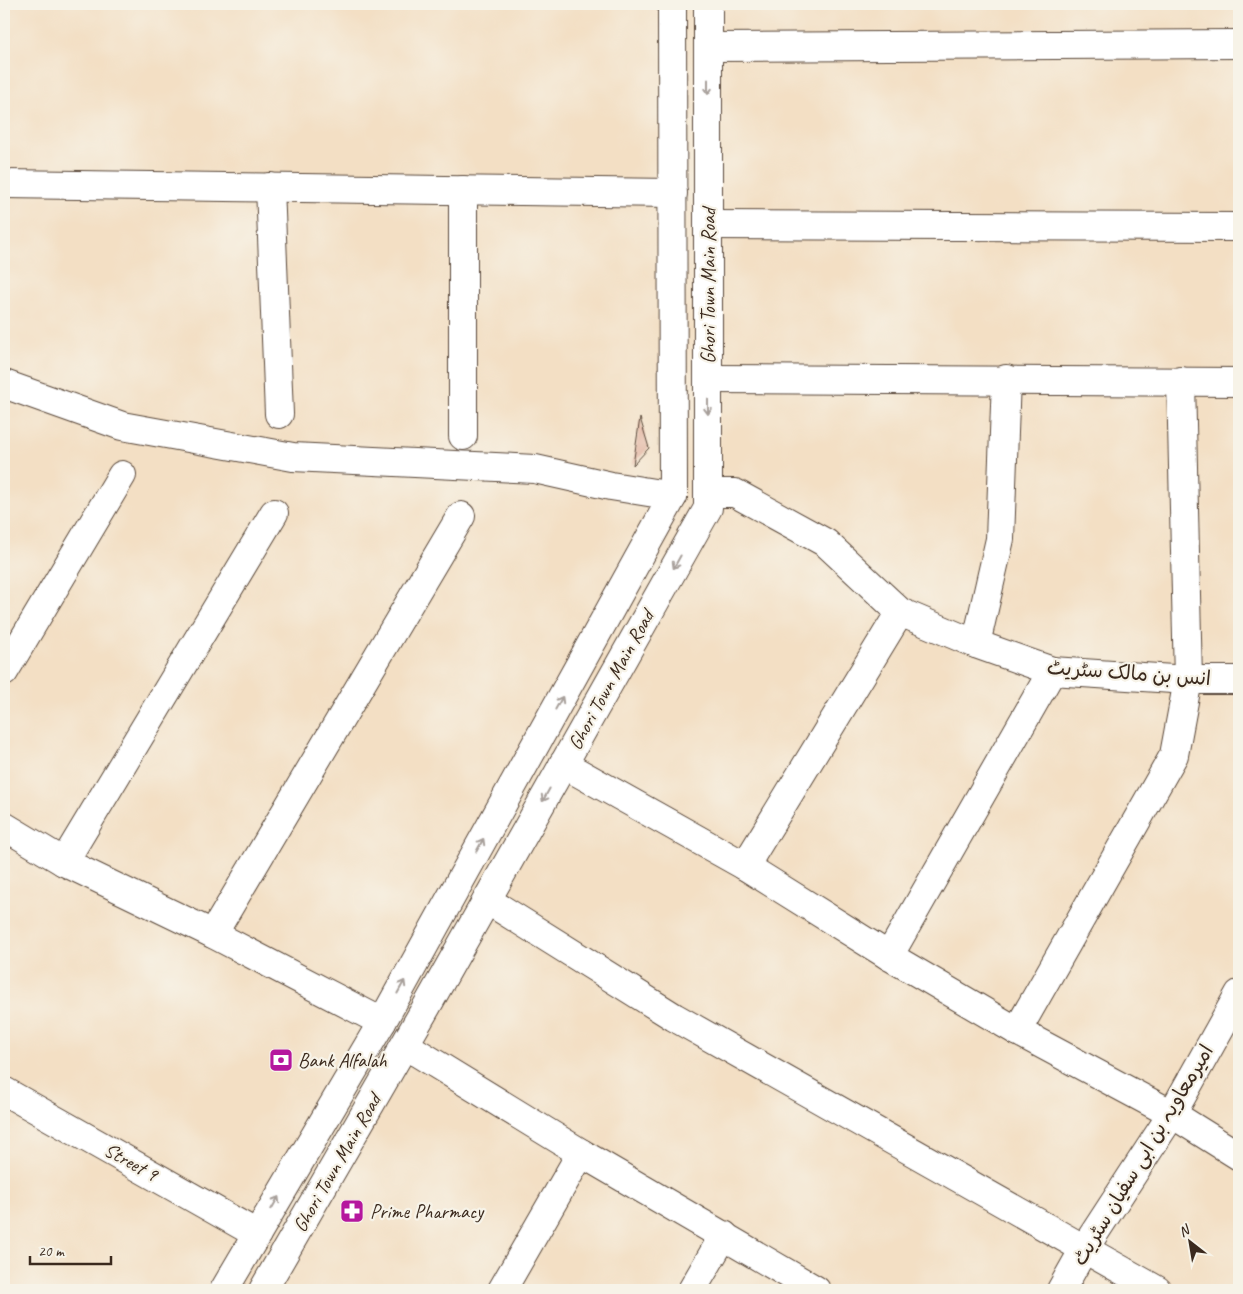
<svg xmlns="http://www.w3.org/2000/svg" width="1243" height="1294" viewBox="0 0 1243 1294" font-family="Caveat,'Playpen Sans Arabic',sans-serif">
<rect width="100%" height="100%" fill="#f7f3e8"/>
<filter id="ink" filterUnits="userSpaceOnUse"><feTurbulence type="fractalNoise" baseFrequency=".02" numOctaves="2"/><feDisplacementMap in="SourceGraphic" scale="10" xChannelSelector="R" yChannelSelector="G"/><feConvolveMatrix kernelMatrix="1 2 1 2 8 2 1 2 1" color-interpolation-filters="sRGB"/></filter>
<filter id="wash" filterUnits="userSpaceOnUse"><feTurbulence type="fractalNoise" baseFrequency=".0096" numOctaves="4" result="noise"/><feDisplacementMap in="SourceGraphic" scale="20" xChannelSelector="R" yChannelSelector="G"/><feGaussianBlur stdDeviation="1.12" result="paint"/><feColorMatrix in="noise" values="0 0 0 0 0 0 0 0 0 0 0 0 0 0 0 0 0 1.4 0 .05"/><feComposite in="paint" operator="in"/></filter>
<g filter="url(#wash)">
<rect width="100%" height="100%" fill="#f3dfc4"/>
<g id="blocks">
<path fill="#dca18b" d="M640,418L649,448L633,465Z"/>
</g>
</g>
<g filter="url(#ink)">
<use href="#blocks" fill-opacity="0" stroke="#574537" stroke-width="1"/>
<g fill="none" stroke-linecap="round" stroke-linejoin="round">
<g stroke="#574537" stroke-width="30">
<g id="minor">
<path d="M708,47L1239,44"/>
<path d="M4,184L673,193"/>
<path d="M270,187L279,414"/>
<path d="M463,190V436"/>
<path d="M708,225L1239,227"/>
<path d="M708,379L1239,382"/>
<path d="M4,384L122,426L293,457L535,469L611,486L673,496"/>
<path d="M708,493H735L826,543L900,612L976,644L1052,671L1188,680H1239"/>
<path d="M976,644L1000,539L1006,379"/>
<path d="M4,672L122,475"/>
<path d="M563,764L745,866L889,956L1017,1031L1172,1114L1239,1156"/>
<path d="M4,826L64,862L213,934L382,1022"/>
<path d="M64,862L274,513"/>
<path d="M745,866L900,612"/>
<path d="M487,900L674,1017L1157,1290"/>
<path d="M213,934L461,516"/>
<path d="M889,956L1052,671"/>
<path d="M1017,1031L1174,755L1188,680L1181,381"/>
<path d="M405,1045L581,1153L816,1290"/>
<path d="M4,1091L257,1234"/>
<path d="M224,1290L382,1022L673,496L672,4"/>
<path d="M263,1290L427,1006L708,508V4"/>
<path d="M502,1290L581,1153"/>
<path d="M692,1290L724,1235"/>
<path d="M1061,1290L1084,1249L1172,1114L1239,994"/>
</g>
</g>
<use href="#minor" stroke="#fff" stroke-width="28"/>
</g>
<defs><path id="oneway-shaft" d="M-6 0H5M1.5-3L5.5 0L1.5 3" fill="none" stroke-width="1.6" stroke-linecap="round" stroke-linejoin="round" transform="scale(1.25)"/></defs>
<g stroke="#a79f9a">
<use href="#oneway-shaft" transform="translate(708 87) rotate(90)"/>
<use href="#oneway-shaft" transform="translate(708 407) rotate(90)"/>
<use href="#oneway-shaft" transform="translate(677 562) rotate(119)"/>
<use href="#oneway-shaft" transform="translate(559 703) rotate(-61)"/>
<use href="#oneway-shaft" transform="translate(546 795) rotate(119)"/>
<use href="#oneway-shaft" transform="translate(480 845) rotate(-61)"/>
<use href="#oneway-shaft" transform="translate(401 987) rotate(-61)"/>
<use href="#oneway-shaft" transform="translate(275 1203) rotate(-60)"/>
</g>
</g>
<defs>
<g id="bank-square" transform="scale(1.25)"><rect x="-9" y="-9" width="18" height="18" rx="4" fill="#b5179e" stroke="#f7f3e8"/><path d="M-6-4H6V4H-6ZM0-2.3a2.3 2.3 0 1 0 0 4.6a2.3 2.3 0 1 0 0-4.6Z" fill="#fff"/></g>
<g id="pharmacy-square" transform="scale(1.25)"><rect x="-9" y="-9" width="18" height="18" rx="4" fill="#b5179e" stroke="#f7f3e8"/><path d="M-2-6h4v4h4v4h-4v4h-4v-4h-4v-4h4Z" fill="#fff"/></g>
</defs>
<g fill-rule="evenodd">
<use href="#bank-square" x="281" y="1060"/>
<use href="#pharmacy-square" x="352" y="1211"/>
</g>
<g text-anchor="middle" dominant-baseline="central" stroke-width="4.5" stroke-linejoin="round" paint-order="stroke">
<g font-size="20" fill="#3b2a1e" stroke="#f7f3e8">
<text transform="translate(708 286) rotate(-90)">Ghori Town Main Road</text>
<text transform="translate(1129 673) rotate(4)">انس بن مالک سٹریٹ</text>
<text transform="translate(611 680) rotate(-61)">Ghori Town Main Road</text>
<text transform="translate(1143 1155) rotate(-59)">امیرمعاویہ بن ابی سفیان سٹریٹ</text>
<text transform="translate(131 1162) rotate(29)">Street 9</text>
<text transform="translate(337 1163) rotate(-60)">Ghori Town Main Road</text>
</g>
<g font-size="20" fill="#3b2a1e" stroke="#f7f3e8" text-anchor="start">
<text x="298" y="1060">Bank Alfalah</text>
<text x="370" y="1211">Prime Pharmacy</text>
</g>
</g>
<rect width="1243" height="1294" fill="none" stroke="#f7f3e8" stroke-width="20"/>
<g transform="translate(1190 1242) rotate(329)" stroke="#f7f3e8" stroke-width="4" paint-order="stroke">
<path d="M0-4L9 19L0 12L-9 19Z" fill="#3b2a1e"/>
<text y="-8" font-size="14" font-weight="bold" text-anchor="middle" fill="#3b2a1e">N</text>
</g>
<path d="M30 1256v8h81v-8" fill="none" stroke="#3b2a1e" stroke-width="2.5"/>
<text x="38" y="1256" font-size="15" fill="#3b2a1e" stroke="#f7f3e8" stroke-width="4" paint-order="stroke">20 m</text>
</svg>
